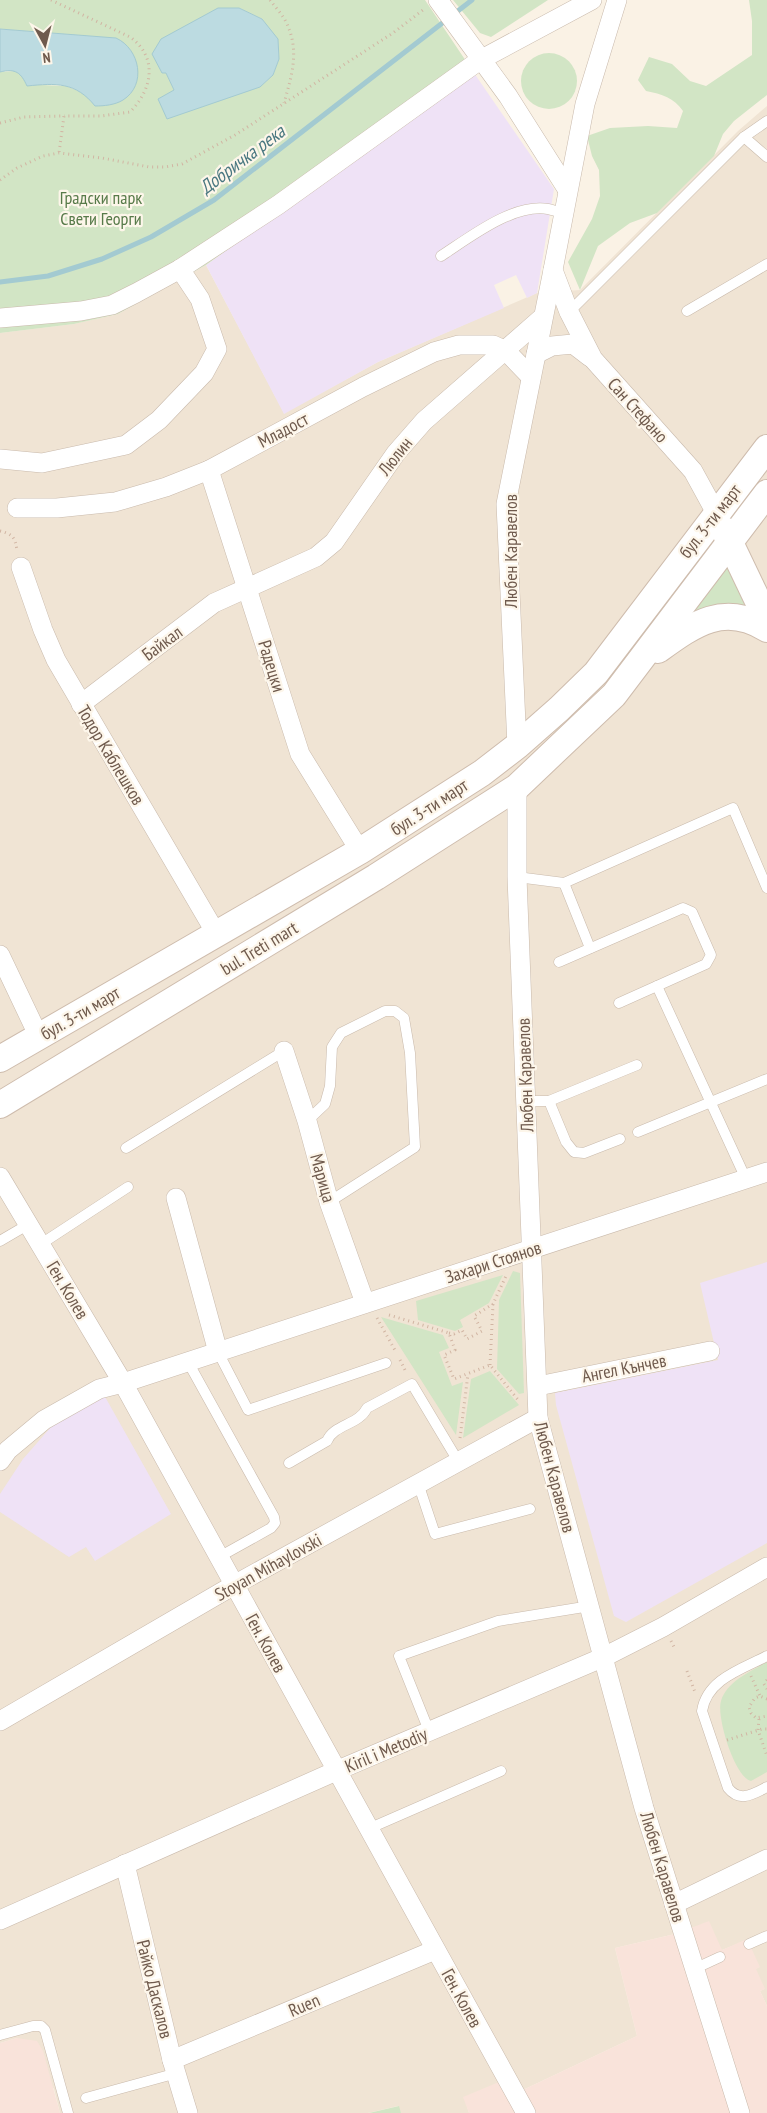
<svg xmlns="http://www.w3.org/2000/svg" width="767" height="2113" viewBox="0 0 767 2113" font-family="'PT Sans Narrow',sans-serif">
<rect width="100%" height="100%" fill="#faf2e5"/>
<path fill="#f0e4d4" d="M767,106V2006L760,1991L764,1989L755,1969L759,1967L747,1940L722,1950L675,1934L615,1948L637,2036L508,2097H464L469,2113H401L398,2106L368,2113H60L54,2089L17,2038L0,2043V333L74,324L118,314L206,265L284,413L378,362L537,293L580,290L738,131Z"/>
<g fill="#f9e3da">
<path d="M709,1921L722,1950L747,1939L760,1967L756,1969L765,1989L760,1991L767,2006V2113H469L463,2097L499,2082L508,2097L637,2036L615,1948L675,1934Z"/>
<path d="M17,2038L37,2041L43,2051L60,2113H0V2043Z"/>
</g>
<g fill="#efe2f6">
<path d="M474,73L554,189L537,293L527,298L516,275L494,285L504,308L378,362L284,414L206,265Z"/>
<path d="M767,1262V1543L626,1622L614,1616L556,1405L555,1393L718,1360L700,1283Z"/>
<path d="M104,1395L171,1514L95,1561L86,1547L69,1557L0,1512V1494L23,1459L51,1427Z"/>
</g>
<g fill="#d2e5c5" fill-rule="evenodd">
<path d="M0,0H425L474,73L206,265L118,314L74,324L0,333V72L15,71L42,85L66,86L86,94L95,37L0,29ZM239,8L262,19L278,40L279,59L273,75L260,87L174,90L166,73Z"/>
<path d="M453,0H548L491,37L480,33Z"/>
<path d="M749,0H767V95L734,121L723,134L714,156L657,213L630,223L598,246L580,290L568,262L592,219L600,196L599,170L592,156L587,136L610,128L648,126L677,128L683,111C674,98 662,94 646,91L638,80L649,57L672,64L690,81L706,86L752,55V21Z"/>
<circle cx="549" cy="81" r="28"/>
<path d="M727,564L747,611L708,608L687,612Z"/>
<path d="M513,1271L520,1273L524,1393L519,1394L497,1369L499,1300Z"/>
<path d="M503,1275L489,1303L460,1320L463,1327L455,1331L418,1320L416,1301Z"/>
<path d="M381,1317L443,1335L449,1348L439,1352L452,1386L463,1382L456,1435Z"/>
<path d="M490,1371L519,1405L463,1438L471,1379Z"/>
<path d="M767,1662V1772L751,1781C735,1778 716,1717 721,1701C727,1681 750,1672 767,1662Z"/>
<path d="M399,2106L401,2113H369Z"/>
</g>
<g fill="#bcdbe1" stroke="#a3cad1">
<path d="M218,8H239L262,19L278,39L279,59L273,75L260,87L167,119L158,99L174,90L166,73H162L152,54L161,39Z"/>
<path d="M0,29L116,38C140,49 147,85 123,100C115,105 104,106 95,106C76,82 56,83 27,86C21,73 16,68 0,72Z"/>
</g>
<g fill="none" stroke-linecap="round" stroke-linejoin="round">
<path stroke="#a3cad1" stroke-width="5" d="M0,282L48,276L102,259L151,237L214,200L472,0"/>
<g stroke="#c9baac" stroke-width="11">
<g id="lane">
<path d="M744,137L767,157"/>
<path d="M441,256C469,238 513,203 548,209C553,210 558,212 563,213"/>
<path d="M687,311L767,264"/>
<path d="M569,312L744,137L767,121"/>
<path d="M517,877L564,883L733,808L767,888"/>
<path d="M564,883L590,948"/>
<path d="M559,962L683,908L692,912L711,955L706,964L619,1003"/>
<path d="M657,986L746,1179"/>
<path d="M526,1101H549L637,1065"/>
<path d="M549,1101L566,1142L574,1152L584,1153L620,1139"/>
<path d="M307,1121L325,1104L330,1086L332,1047L341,1033L385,1011H395L404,1018L410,1053L415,1147L329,1202"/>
<path d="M638,1132L767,1079"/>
<path d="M126,1148L284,1051"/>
<path d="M0,1241L29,1224"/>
<path d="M41,1244L128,1187"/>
<path d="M218,1352L248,1410L386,1363"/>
<path d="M188,1362L274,1517L275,1523L271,1528L219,1557"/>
<path d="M289,1463L327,1441C334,1424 359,1425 367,1408L412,1384L458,1461"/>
<path d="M418,1483L435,1534L530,1509"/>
<path d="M767,1656C742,1669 707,1679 702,1711L728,1788C740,1803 753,1794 767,1787"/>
<path d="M429,1731L399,1656L498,1621L590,1606"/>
<path d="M368,1829L501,1771"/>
<path d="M749,1944L767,1936"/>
<path d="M694,1969L720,1957"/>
<path d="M0,2035L33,2026H41L45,2030L68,2113"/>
<path d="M86,2098L177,2073"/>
</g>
</g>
<g stroke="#c9baac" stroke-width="20">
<g id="street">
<path d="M438,0L508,96L567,189"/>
<path d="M617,0L585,104L553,270L569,312L593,359L693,471L716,513"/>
<path d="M0,318L81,311L112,305L136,293L180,269L278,205L480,60L592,0"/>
<path d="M536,354L552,346L573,344L590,357"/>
<path d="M0,459L42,463L126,445L159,420L204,373L217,349L200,299L180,269"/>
<path d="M209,470L300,754L360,851"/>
<path d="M17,508H57L115,502L166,487L209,470L363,387L434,352L459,345H493L506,351L531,377"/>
<path d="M21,567L43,630L56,660L217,935"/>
<path d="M81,704L214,603L316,557L334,542L396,453L424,421L543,317"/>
<path d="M517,746L506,504L553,270"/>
<path d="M517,787V877L538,1418L644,1808L740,2113"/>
<path d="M0,955L39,1037"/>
<path d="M284,1051L307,1121L329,1202L365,1303"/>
<path d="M0,1177L123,1383L526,2113"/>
<path d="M176,1198L218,1352"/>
<path d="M538,1386L710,1351"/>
<path d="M0,1461L8,1450L44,1420L99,1389L123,1383L767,1172"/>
<path d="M0,1721L234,1585L538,1418"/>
<path d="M125,1864L172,2060L188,2113"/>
<path d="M674,1904L767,1859"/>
<path d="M0,1920L336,1771L604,1657L663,1627L767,1567"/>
<path d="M172,2060L435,1950"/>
</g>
</g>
<g stroke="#cebcad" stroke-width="28">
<g id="secondary">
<path d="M724,530L767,620"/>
<path d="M658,650C694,624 724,602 767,629"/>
<path d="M0,1059L360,851L482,773L517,746L559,709L596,673L767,448"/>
<path d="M0,1105L376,877L517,787L614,695L767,493"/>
</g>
</g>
<g stroke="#d1b5a3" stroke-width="3" stroke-dasharray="1 4" stroke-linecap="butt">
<path d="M51,0L130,37C158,57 153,89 130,112L101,116H64"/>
<path d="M270,0C275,7 282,14 286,22C300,50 292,75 284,103"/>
<path d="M0,123L24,117L64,116L59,153"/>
<path d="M0,180L17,168L43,156L59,153L102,158L149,167H165L182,164L235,135L393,33L423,10"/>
<path d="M0,531C13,534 15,538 17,550"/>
<path d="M389,1315L449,1333L455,1350L444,1355L454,1379L490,1365L519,1401"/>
<path d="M377,1318L396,1352"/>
<path d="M449,1333L454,1334L462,1330L467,1339L482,1331L474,1316L493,1304"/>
<path d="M400,1360L406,1372"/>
<path d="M490,1365L493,1304L506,1276"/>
<path d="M460,1438L468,1374"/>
<path d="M671,1641L675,1649"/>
<path d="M687,1671L695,1692"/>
<path d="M751,1676L760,1696"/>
<path d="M767,1680L764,1684L767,1689"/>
<path d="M767,1699L760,1696L755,1698L749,1707L751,1713L756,1718L767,1716"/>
<path d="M759,1719L758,1730L767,1756"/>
<path d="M727,1740L762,1729H767"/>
</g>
<use href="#lane" stroke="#fff" stroke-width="10"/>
<use href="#street" stroke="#fff" stroke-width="19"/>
<use href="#secondary" stroke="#fff" stroke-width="26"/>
</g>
<g text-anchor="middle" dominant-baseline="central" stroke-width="4.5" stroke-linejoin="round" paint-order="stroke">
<g font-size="18" fill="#577a49" stroke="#fdf6ea">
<text x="101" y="197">Градски парк<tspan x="101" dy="21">Свети Георги</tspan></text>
</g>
<g font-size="18" fill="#6f5a4d" stroke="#fdf6ea">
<text transform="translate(638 410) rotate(48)">Сан Стефано</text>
<text transform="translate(283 430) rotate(-28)">Младост</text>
<text transform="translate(395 456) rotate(-52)">Люлин</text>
<text transform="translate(710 521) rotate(-52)">бул. 3-ти март</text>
<text transform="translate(510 551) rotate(-90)">Любен Каравелов</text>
<text transform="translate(162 643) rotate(-37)">Байкал</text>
<text transform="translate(272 666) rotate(73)">Радецки</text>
<text transform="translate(111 755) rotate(59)">Тодор Каблешков</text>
<text transform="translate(429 807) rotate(-33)">бул. 3-ти март</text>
<text transform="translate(259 948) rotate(-31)">bul. Treti mart</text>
<text transform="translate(80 1013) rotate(-30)">бул. 3-ти март</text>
<text transform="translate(525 1075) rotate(-92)">Любен Каравелов</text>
<text transform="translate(323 1178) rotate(74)">Марица</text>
<text transform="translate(493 1262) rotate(-18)">Захари Стоянов</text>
<text transform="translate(68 1290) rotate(59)">Ген. Колев</text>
<text transform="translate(624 1368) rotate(-11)">Ангел Кънчев</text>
<text transform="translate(555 1477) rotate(75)">Любен Каравелов</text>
<text transform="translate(268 1567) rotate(-29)">Stoyan Mihaylovski</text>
<text transform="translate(266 1643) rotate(61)">Ген. Колев</text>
<text transform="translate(386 1750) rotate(-23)">Kiril i Metodiy</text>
<text transform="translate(663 1867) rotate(73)">Любен Каравелов</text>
<text transform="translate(155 1989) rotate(76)">Райко Даскалов</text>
<text transform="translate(462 1998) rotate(61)">Ген. Колев</text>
<text transform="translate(304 2005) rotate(-23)">Ruen</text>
</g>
<g font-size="19" font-style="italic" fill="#497780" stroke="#fdf6ea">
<text transform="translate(242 159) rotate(-37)">Добричка река</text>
</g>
</g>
<g transform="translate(45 45) rotate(173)" stroke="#fdf6ea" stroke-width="4" paint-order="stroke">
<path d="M0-4L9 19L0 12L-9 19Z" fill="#6f5a4d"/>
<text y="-8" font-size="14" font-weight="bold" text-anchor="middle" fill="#6f5a4d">N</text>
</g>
</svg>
